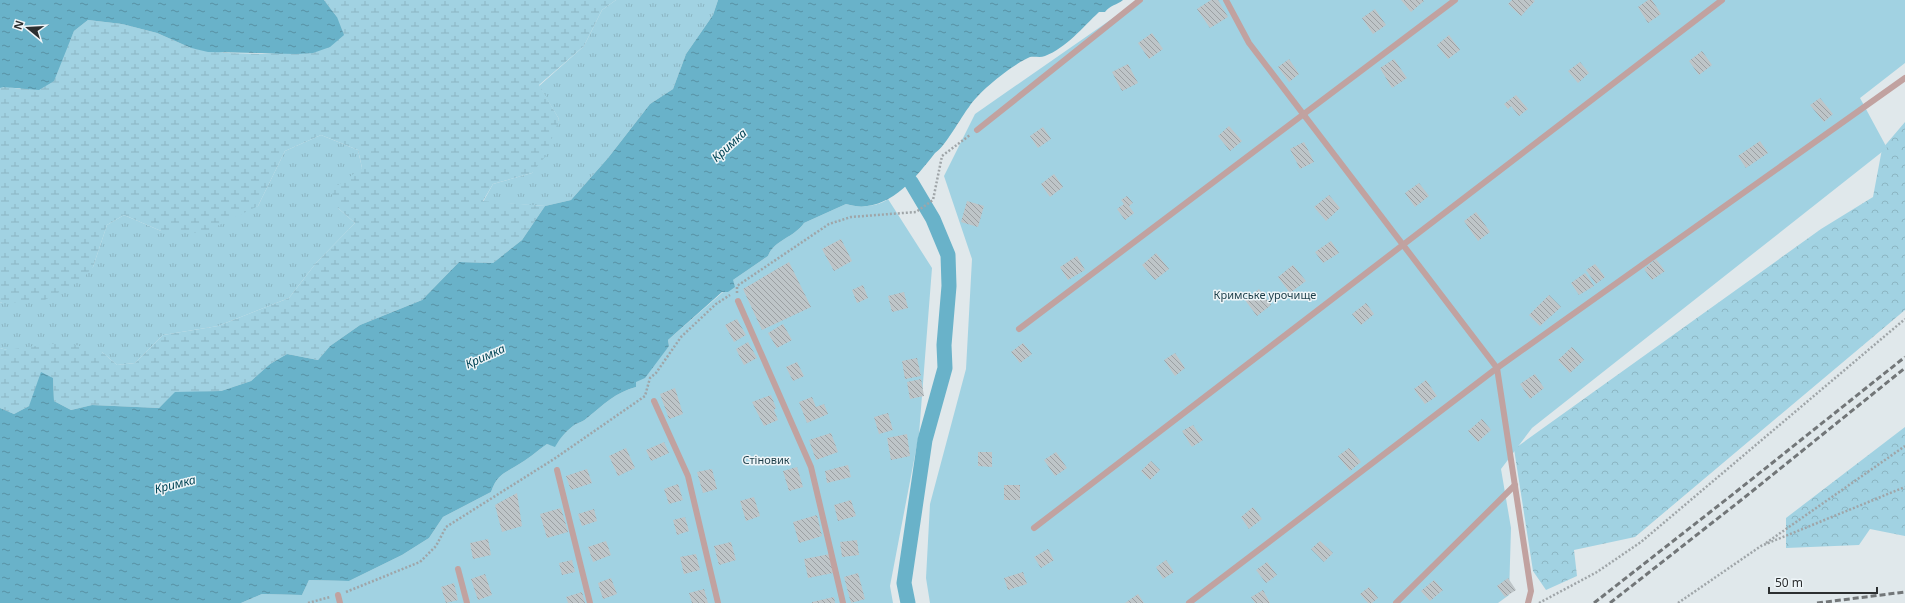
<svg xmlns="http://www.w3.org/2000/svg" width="1905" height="603" viewBox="0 0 1905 603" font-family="'Noto Sans',sans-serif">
<defs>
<pattern id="grass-tufts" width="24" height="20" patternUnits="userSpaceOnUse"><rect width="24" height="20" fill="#a1d2e2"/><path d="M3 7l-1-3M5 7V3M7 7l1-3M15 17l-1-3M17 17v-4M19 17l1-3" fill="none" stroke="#8bb5c2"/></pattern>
<pattern id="forest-crowns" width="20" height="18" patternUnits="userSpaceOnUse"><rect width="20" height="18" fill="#a1d2e2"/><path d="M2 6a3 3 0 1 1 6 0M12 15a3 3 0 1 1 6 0" fill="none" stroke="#8bb5c2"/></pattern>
<pattern id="wetland-marsh" width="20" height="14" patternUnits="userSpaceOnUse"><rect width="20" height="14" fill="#a1d2e2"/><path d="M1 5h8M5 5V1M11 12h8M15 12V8" fill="none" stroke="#8bb5c2"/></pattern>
<pattern id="water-ripples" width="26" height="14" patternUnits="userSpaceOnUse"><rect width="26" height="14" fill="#69b2c9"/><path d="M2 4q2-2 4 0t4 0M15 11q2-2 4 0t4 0" fill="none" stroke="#5791a4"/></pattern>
<pattern id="building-back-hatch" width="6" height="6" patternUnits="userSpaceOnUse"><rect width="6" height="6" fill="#bec5c8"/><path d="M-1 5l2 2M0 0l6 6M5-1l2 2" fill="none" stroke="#9ba0a3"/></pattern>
</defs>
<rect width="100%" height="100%" fill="#e0e8eb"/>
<g fill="url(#grass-tufts)">
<path d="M616,0H718L713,15L686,54L673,89L650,104L608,158L571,200L545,206L483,202L493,184L532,173L559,119L539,86L584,46L602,10Z"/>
<path d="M321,135L358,150L362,168L338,208L355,223L316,263L289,298L218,326L163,335L135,363L117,365L102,352L7,350L0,348V302L2,303L93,267L107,225L124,215L161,231L258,206L285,151Z"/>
</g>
<g fill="url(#forest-crowns)">
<path d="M1905,122V310L1635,537L1574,550L1577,576L1546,590L1533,571L1514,449L1821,229L1873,197L1882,149Z"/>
<path d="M1905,427V536L1870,529L1859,545L1786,548V518Z"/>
</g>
<path fill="url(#wetland-marsh)" d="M324,0H616L602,10L584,46L539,85L559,119L545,157L532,173L493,184L483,201L545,206L522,240L493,263L459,262L422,300L360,325L330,346L318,360L287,354L270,364L251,381L221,391L175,393L159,408L92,405L71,410L54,401L53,378L29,406L14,414L0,408V348L7,350L65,342L102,352L117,365L135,363L163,335L218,326L289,298L316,263L355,223L338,208L331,190L362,168L358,150L321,135L285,151L258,206L203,233L161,231L124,215L107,225L93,267L80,281L43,301L2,303L0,302V88L3,86L20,89L67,47L74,31L88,20L122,24L157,33L191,48L226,53L262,54L279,53L337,17Z"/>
<g fill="#a1d2e2">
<path d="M1139,0H1905V63L1860,98L1887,148L1532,428L1501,469L1511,528L1509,595L1498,603H930L926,578L930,504L966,369L972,259L944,176L975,114Z"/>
<path d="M888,199L932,268L919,434L890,586L893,603H241L262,594L302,595L309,580L349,581L402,555L429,538L443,517L491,492C497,475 503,474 516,466C527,460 537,451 547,444L555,446C560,438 568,429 576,424C580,422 584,421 587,418C603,405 616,392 636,387L635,382L669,346L668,340L723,292H728L733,280L768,256C774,240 795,237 804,223L846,204C858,208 878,207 888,199Z"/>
</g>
<g fill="url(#water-ripples)">
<path d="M0,0H324L337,17L344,35L330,47L313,53L296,54L208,52L191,48L157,33L122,24L88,20L74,31L54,81L39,90L3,87L0,88Z"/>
<path d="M718,0H1123C1117,5 1110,5 1105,12H1099C1083,27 1066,48 1045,56C1040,58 1035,56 1030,57C1013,64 979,91 969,107C961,117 945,147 935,153C914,180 885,216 846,204L804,223C795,237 774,240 768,256L733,280L735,287L728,292H722L668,340L669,346L645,378L636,382V387C616,392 603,405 587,418C584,421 580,422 576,424C568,429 560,438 555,447L547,444C537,451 527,460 516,466C503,474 497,475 491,492L443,517L429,538L402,555L349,581L309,580L302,595L262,594L241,603H0V408L14,414L29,406L41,372L53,378L54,401L71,410L92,405L159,408L175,392L221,391L251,381L270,364L287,354L318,360L330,346L360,325L422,300L459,262L493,263L522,240L545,206L571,200L608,158L650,104L673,89L686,54L713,15Z"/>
</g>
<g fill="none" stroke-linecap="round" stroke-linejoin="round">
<path stroke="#69b2c9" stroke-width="15" d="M908,603L904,583L925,440L945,368L944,345L949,286L948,255L933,219L911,182"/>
</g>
<g fill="url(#building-back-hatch)">
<path d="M1211,0H1218L1228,17L1210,28L1197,9Z"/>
<path d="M1401,0H1423L1424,1L1411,12Z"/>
<path d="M1512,0H1533L1535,1L1521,16L1508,4Z"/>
<path d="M1648,0H1652L1661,14L1648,23L1638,7Z"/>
<path d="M1375,9L1386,25L1373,34L1362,18Z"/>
<path d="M1152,33L1163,49L1149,59L1138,43Z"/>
<path d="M1449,35L1460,50L1448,59L1437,45Z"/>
<path d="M1702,51L1712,65L1699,75L1689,61Z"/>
<path d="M1289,59L1299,74L1289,82L1278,67Z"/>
<path d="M1394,59L1407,78L1392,88L1380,68Z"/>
<path d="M1580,62L1589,73L1578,83L1568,71Z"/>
<path d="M1128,64L1138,83L1122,91L1112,72Z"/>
<path d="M1516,95L1528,109L1519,116L1511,106L1508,109L1504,104Z"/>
<path d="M1820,98L1833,114L1824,122L1810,105Z"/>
<path d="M1229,126L1242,141L1230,151L1218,136Z"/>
<path d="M1043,127L1051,139L1038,148L1030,136Z"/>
<path d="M1760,141L1768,153L1746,168L1738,156Z"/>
<path d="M1304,142L1314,162L1300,169L1290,149Z"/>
<path d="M1054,174L1063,187L1050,197L1041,184Z"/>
<path d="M1419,183L1429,196L1415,207L1405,193Z"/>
<path d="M1329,195L1340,208L1326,221L1314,207Z"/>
<path d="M1127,196L1133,203L1129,206L1134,213L1125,220L1117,209L1124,204L1121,200Z"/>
<path d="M967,201L984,206L978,227L961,222Z"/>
<path d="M1476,212L1490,232L1478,241L1464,221Z"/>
<path d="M841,239L852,261L834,271L822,249Z"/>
<path d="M1331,241L1339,253L1323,263L1315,252Z"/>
<path d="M1156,253L1169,269L1155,280L1142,265Z"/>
<path d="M1077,256L1085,270L1068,280L1060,267Z"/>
<path d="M1656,259L1665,271L1652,280L1644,269Z"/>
<path d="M789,262L811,307L762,330L743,289Z"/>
<path d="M1595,264L1605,277L1596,284L1586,270Z"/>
<path d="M1293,265L1306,281L1290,293L1278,277Z"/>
<path d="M1585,273L1594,286L1579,295L1571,283Z"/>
<path d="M863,285L868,298L857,303L852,290Z"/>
<path d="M1259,289L1271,305L1257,316L1245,300Z"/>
<path d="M904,292L908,308L892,312L888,296Z"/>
<path d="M1549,295L1561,307L1540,326L1529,315Z"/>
<path d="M1366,303L1374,314L1361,325L1352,314Z"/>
<path d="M737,319L746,335L734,342L725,325Z"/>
<path d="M783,324L792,340L777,348L768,333Z"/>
<path d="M748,342L757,358L744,365L736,349Z"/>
<path d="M1023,343L1032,354L1020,363L1011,352Z"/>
<path d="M1572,347L1584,360L1570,373L1558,360Z"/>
<path d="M1175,353L1185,368L1175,376L1164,360Z"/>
<path d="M917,358L921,376L905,379L902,361Z"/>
<path d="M797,362L804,376L793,381L786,367Z"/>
<path d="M1535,374L1544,388L1530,399L1520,384Z"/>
<path d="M921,379L924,396L910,399L907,382Z"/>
<path d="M1426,380L1437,396L1425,404L1414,389Z"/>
<path d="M675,388L683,414L669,419L660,394Z"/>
<path d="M771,395L776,408L774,410L778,420L764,426L752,402Z"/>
<path d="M812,397L816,407L824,404L828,414L807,423L799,402Z"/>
<path d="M888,413L893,430L879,434L874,417Z"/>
<path d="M1482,419L1491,430L1478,442L1468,431Z"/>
<path d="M1193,425L1203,440L1192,447L1182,431Z"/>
<path d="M831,433L838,452L816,460L809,440Z"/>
<path d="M907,434L910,456L891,460L887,438Z"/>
<path d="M664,442L669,453L651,461L646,450Z"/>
<path d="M626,448L635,468L618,476L609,456Z"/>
<path d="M1349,448L1361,462L1350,471L1338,456Z"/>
<path d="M978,452H992V467L978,466Z"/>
<path d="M1056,452L1067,468L1055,476L1044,460Z"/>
<path d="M1151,461L1160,470L1150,480L1141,471Z"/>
<path d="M848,465L851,477L827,483L825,471Z"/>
<path d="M797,467L803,487L789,491L783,471Z"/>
<path d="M587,469L592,483L571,490L566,476Z"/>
<path d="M712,469L717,489L703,493L697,472Z"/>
<path d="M678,484L683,500L669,504L664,489Z"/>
<rect x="1004" y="485" width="16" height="15"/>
<path d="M517,493L522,526L502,532L495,505Z"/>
<path d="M754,497L760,516L746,521L740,501Z"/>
<path d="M851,500L856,516L838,521L834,505Z"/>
<path d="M1253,507L1262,519L1249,529L1241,517Z"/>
<path d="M561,508L568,532L547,538L540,514Z"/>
<path d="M594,509L597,521L582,526L578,514Z"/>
<path d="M817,515L822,536L799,543L793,522Z"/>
<path d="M685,517L689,531L677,535L673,520Z"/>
<path d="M488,539L491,555L473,559L470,543Z"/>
<path d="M857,540L859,555L842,557L840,542Z"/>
<path d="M606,541L611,555L593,562L588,547Z"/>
<path d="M1320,541L1333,553L1324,562L1311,549Z"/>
<path d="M731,542L736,560L719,565L714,546Z"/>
<path d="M1048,549L1054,560L1041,568L1034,557Z"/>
<path d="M696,554L700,570L684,574L680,557Z"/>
<path d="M830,554L833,573L808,578L804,559Z"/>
<path d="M572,560L575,572L562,575L559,563Z"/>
<path d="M1166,560L1174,572L1163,579L1156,567Z"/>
<path d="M1267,562L1277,575L1266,583L1256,570Z"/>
<path d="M1023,572L1027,584L1008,590L1004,578Z"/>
<path d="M858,573L865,599L851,603L844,577Z"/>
<path d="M485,574L492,595L478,600L471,579Z"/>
<path d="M611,578L617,594L603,599L598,583Z"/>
<path d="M1508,578L1516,590L1505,597L1497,586Z"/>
<path d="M1434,580L1443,590L1430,601L1421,591Z"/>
<path d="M454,583L458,600L446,603L441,587Z"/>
<path d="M1369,587L1378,598L1372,603H1368L1360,594Z"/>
<path d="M704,589L708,603H692L689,593Z"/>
<path d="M1263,590L1270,603H1255L1251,597Z"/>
<path d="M582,592L585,603H568L566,597Z"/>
<path d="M1138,594L1144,603H1125Z"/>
<path d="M834,597L835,603H812V602Z"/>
</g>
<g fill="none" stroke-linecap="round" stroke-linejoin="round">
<g stroke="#9fa5a8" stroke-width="2.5" stroke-dasharray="2 2" stroke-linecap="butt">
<path d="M737,293V286L829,224L851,217L916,212L933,200L942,156L970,135"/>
<path d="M1766,543L1905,446"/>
<path d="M346,592L420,562L436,546L446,527L554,459L645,396L650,378L656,373L681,337L716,304L730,295"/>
<path d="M308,603L330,597"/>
<path d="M1539,603L1597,572L1641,542L1905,319"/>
<path d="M1678,603L1761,546L1905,487"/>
</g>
<g stroke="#c1a2a0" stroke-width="6">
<path d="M1226,0L1249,43L1497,368L1531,591L1528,603"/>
<path d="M977,130L1140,0"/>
<path d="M738,301L811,467L843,603"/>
<path d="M1019,329L1455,0"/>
<path d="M654,401L688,476L718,603"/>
<path d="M557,470L590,603"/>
<path d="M1034,528L1722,0"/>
<path d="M458,569L467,603"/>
<path d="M338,595L340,603"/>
<path d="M1189,603L1497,368L1905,78"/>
<path d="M1396,603L1515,485"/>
</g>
<g stroke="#727678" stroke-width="3" stroke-dasharray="6 3" stroke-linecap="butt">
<path d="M1594,603L1737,491L1905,357"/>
<path d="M1610,603L1745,497L1905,368"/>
<path d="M1817,603L1905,592"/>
</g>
</g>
<g text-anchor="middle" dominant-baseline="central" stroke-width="3" stroke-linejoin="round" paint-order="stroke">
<g font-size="11" fill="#1c3e49" stroke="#eef5f8">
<text x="1265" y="294">Кримське урочище</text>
<text x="766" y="459">Стіновик</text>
</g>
<g font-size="12" font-style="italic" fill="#045" stroke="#eef5f8">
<text transform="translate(729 145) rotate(-42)">Кримка</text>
<text transform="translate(485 356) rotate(-24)">Кримка</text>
<text transform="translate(175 484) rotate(-14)">Кримка</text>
</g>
</g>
<g transform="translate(28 28) rotate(288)" stroke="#eef5f8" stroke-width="3" paint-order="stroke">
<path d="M0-3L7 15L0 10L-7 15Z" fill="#2c2f30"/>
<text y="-6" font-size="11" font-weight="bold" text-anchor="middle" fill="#2c2f30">N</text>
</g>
<path d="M1769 587v6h108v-6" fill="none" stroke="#2c2f30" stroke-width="2"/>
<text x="1775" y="587" font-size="12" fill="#2c2f30" stroke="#eef5f8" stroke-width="3" paint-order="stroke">50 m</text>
</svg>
